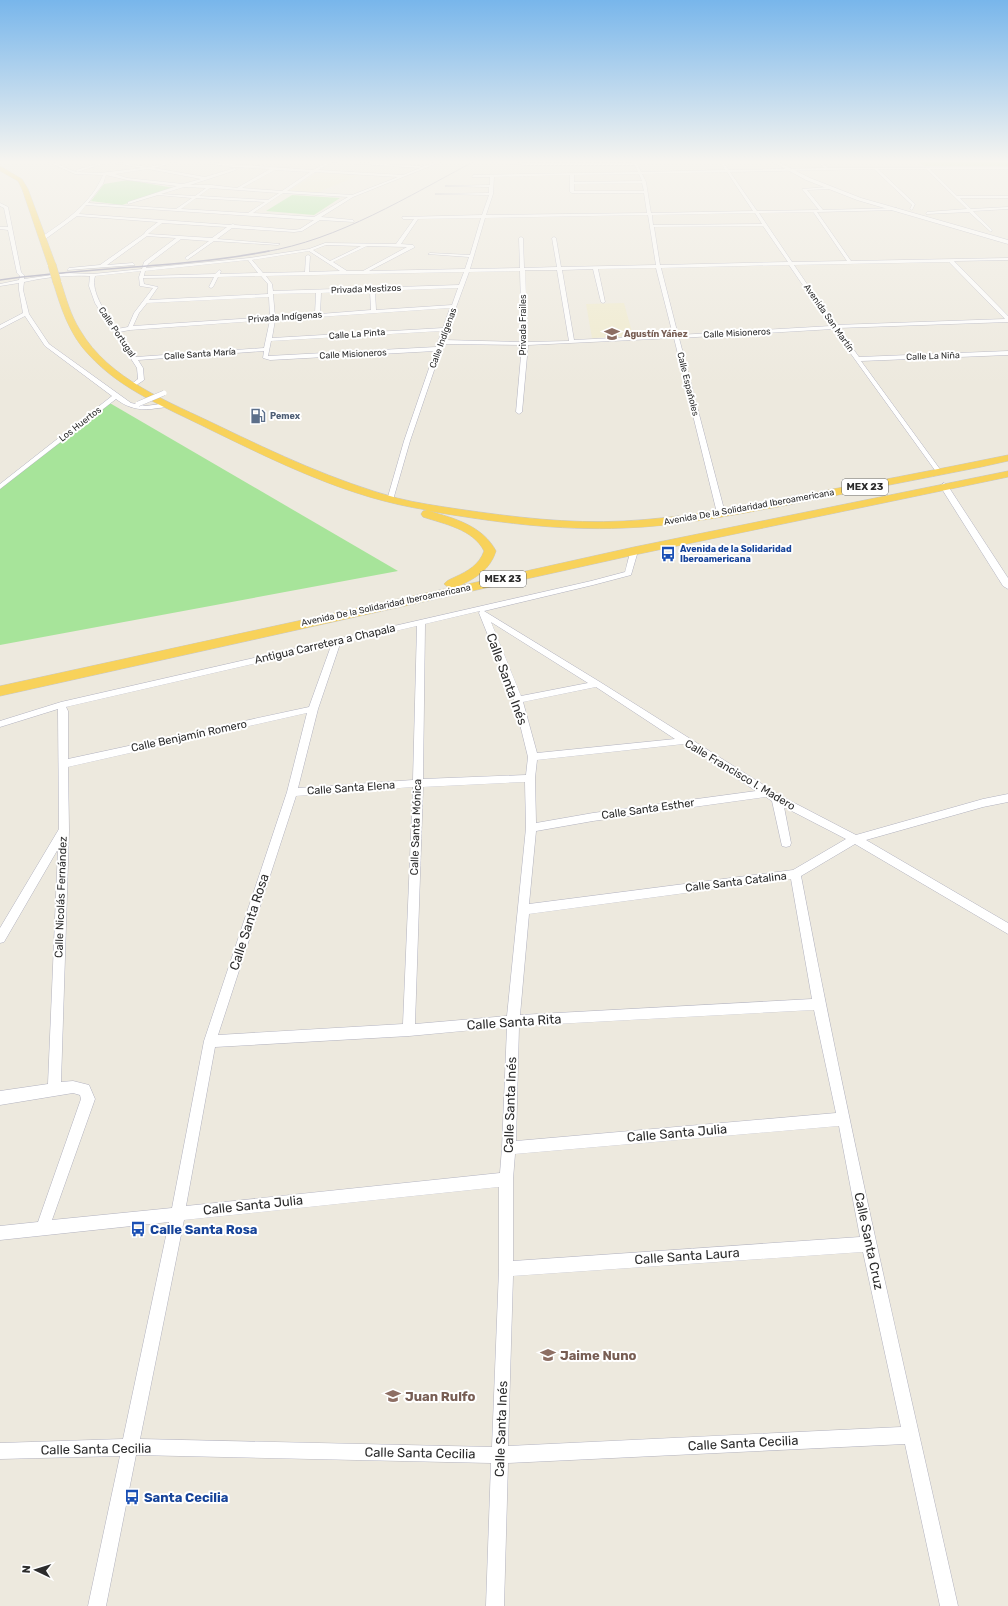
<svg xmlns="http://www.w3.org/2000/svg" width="1008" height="1606" viewBox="0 0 1008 1606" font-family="Rubik,sans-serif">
<rect width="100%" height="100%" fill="#ede9de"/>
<g fill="#efeacd">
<path d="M319,171L362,174L316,193L289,191Z"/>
<path d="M624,303L633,336L592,338L586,304Z"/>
</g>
<g fill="#a7e49a">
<path d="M128,180L174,188L122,205L91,201L104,184Z"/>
<path d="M292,195L340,198L314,215L266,211Z"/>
<path d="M108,402L398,571L0,645V487Z"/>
</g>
<path fill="#b9eb96" d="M918,161H1003L1008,163V166H924Z"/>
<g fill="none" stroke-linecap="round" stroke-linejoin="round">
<g stroke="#b2b2bf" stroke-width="1">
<g id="minor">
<path d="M46,161C55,160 67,170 77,172L76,170L107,161L148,167L180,161L154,168L205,177L235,168L236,170L190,185H211L237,188L270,169L232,167L190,161L313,170L329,161L420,166L421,167L439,161H443L353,197L321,217L353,220L354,222L320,220L302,231L294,232L232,228L217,239L280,244L278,245L214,241L187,260L185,258L209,241L181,239L148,264L146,268L249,258L309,249L325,243L396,244L414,219H403L402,217L482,215L489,195L435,194L489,193V187L445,186L490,185V177H472L473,175L638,172L635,165H526L491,162L490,161L526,163H634V161H636L641,172L725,170L720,161H722L729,170L824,168L818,161H821L828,168L1008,167V169H930L957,196H1008V198H960L971,209L1008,207V209L973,211L992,230L991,232L969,212L926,214L927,212L967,209L926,169H878L915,204L912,210L910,209L912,205L874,169L730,172L757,211L819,210L802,189L828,187L829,189L807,190L823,210L897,208L896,210L817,212L851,261L1008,258V260L954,261L1008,316V322L838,328L859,357L1008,351V355L861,361L942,472L939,474L937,473L833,329L679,338L725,513L721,515L717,513L674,338L528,345L522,412L519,414L516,412L522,345L443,344L410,441L393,500L390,502L387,500L404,441L435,351L270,360L263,358L264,351L138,360L143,368L144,380L132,388L130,387V385L138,379L137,368L95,303L89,286L90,276C67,275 46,277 24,282L23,290L29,314L49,344L131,403L146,406L167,403L170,405C167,407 162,408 158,408C142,411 129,409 116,399L0,489V484L112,396L45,346L25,316L0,329V325L23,313L19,290V283L0,286V284L19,280L20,276L17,273L8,230L0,229V227H8L4,208L0,206V203L8,207L21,272L24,275V279L66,273L93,274L142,269L144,262L176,238L147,236L107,265L133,263L135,265L67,270L69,268L100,265L144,234L146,231L158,222L77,216L44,240H40V238C65,221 91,204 103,175L75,174ZM109,162L142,168L100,173L77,172ZM332,162L420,168L403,175L318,170ZM148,169L201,179L183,184L127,178L115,174ZM275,170L310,172L282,191L242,188ZM315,172L398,177L352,195L287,191ZM727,172L753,211L651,213L646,182L642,174ZM639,174L642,181L574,182V175ZM106,175L127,180L177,186L128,202V204L158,195L192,198L176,209L88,203L103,184ZM570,175V192L572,193H644L647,213L486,215L493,194L494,177ZM642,183L644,191H574V184ZM184,187L206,188L195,196L161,194ZM210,188L279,193L268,200L199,196ZM283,193L348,197L314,217L253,213ZM196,198L265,202L248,213L181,209ZM86,205L314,220L300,229L294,230L235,225L233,224L230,225L79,214ZM813,212L814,213L847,261L792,262L759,213ZM755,213L762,224L653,225L652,215ZM648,215L656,265L561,267L556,238L554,237L552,238L557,267L524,268L523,238L521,237L519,238L520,268L470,269L485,218ZM481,218L470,255L430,253L428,254L469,257L465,269L369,271L415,247L413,245L401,244L418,219ZM162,223L227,227L212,238L148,234ZM763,226L788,262L660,265L654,227ZM326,245L361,246L330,261L313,250ZM367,246L407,247L363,271H347L333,262ZM309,251L340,271L309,272L310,256L308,255L306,256L305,272L263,273L252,260ZM248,260L258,273L220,274L221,271L219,270L215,274L144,276L145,271ZM949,262L1005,319L835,325L794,265ZM789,265L831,326L678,335L661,268ZM656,268L673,335L574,340L562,270L593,269L601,302L603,303L605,302L598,269ZM525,270H557L569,341L528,342ZM141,271L139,277L140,286L153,288L134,313L128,327L117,329C108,316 90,293 95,276ZM520,271L522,342L444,340L469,272ZM464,272L459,285L273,291L272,284L266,276ZM261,276L268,284V294L149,300L158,287L144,284L143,278L214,277L209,287L211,288L213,287L218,277ZM458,288L452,305L376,310L375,291ZM370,291L371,310L320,314L321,293ZM316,293L315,314L275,317L273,294ZM269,297L270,317L133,326L139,313L147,303ZM450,308L443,328L272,338L275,320ZM270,320L264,348L136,357L119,332L130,330ZM442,331L436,347L268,356L271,341Z"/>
<path d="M631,549H637L638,551L631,575L593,585L484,611L600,682L781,796L856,835L983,799L1008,794V802L983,807L866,840L1008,923V934L855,844L801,876C847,1121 903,1363 958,1606H940L905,1444L508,1463L504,1606H486L491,1463L136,1455L106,1606H88L120,1456L0,1459V1443L123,1439L169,1222L0,1240V1226L38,1222L81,1099L80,1095L73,1093L0,1105V1091L48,1084L58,849L4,942L0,943V928L59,829L58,711V709L0,727V721L61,702L591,581L625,572ZM480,611L479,613L514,700L528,757L526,775L423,779L425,624ZM491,622L588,683L521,696ZM417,626L413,780L298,788L318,709L340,644ZM331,646L309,707L68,759V711L66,707ZM596,687L675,739L537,753L523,702ZM307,713L287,792L204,1041L172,1208L52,1220L95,1099L89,1085L73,1081L61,1082L69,830L68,767ZM684,744L756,791L593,813L536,823L535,778L537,760ZM525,782L526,828L507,1016L415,1024L423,787ZM413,787L403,1024L218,1035L296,796ZM766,797L772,801L782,846L786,847L790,846L791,843L784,807L846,839L793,870L529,904L536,831L593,821ZM791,879L812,999L520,1015L529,914ZM814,1010L836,1113L516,1141L519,1026ZM507,1027L502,1148L500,1173L186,1206L215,1047L409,1036ZM839,1126L860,1237L513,1261V1179L515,1154ZM499,1187V1269L492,1447L140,1439L184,1220ZM863,1252L901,1427L508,1446L513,1276Z"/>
</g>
</g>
<g stroke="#b2b2bf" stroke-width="1">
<g id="tertiary">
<path d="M771,161H776L810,178L861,198L1008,240V244L857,200L806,180Z"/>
<path d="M944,483L948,486L1008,578V589L1003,586L940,486Z"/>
</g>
</g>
<g stroke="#c8c8c8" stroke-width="1">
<g id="trunk">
<path d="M0,166L22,179L28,189L56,265L55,267H52L48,265L22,189L18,181L0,171Z"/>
<path d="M54,280H57L61,282C66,298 71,316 80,330C109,380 170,402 219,426C277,454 335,481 397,498C417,503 438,506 458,509C513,517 569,524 624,521C680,518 734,508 789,497C862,484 935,470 1008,455V461L981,467C916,480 852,492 788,505C733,515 680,526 624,528C558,531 493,522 429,511C454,518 483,526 496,551C490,570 476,578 459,586L634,547L1008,471V477L634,555L0,696V686L449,588L444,584C447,580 451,579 455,577C468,571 479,565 484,551C473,529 444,524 423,517L421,514L423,511L427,510C349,498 279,463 209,429C167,408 121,390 89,355C69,334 61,308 53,282Z"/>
</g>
</g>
<use href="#minor" fill="#fff" fill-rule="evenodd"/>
<use href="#tertiary" fill="#fff" fill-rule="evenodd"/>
<use href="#trunk" fill="#f8d25a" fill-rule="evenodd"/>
<path stroke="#a1a0b6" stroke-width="1" d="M264,252C339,240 408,196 475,161"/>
<path stroke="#a1a0b6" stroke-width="1.5" d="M0,280C89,267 181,268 269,251"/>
<g stroke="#b2b2bf" stroke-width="5.5" stroke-linecap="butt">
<path id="pedestrian-bridge" d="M138,404L164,393"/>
</g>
<g stroke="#c8c8c8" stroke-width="9" stroke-linecap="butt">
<path id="trunk-bridge" d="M52,265L57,282"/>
</g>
<use href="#pedestrian-bridge" stroke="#fff" stroke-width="5"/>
<use href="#trunk-bridge" stroke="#f8d25a" stroke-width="8"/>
</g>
<linearGradient id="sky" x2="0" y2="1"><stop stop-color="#78b6eb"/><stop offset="0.42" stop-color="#f7f5f0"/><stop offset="1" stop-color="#f7f5f0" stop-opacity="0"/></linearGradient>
<rect width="1008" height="385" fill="url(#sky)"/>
<defs>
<g id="school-bare" transform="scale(1.2)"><path d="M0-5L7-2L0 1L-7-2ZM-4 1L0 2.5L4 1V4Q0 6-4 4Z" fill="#8d6e63" stroke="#fff" stroke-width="2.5" paint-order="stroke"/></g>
<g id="fuel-bare" transform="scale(1.2)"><path d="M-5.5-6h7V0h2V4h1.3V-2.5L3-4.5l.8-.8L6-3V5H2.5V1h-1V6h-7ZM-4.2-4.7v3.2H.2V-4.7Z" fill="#5c6f8a" stroke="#fff" stroke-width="2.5" paint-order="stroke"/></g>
<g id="bus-bare" transform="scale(1.2)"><path d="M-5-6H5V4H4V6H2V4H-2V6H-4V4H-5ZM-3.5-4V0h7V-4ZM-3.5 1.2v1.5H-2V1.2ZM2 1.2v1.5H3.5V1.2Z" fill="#1a4fb4" stroke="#fff" stroke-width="2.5" paint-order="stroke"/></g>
</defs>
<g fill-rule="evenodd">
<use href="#school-bare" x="612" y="334"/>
<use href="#fuel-bare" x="258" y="416"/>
<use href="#bus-bare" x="668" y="554"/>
<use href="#bus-bare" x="138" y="1229"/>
<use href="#school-bare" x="548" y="1355"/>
<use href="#school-bare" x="393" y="1396"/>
<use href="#bus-bare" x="132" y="1497"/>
</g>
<g text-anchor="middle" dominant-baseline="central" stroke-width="4" stroke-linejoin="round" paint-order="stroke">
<g font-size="9" fill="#2c2c2c" stroke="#fff">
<text transform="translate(366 289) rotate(-2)">Privada Mestizos</text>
<text transform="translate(285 317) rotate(-4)">Privada Indígenas</text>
<text transform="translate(829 318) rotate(55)">Avenida San Martín</text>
<text transform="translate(523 325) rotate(-90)">Privada Frailes</text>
<text transform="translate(117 332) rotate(56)">Calle Portugal</text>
<text transform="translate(737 333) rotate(-3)">Calle Misioneros</text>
<text transform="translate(357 334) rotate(-4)">Calle La Pinta</text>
<text transform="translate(443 338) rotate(-70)">Calle Indígenas</text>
<text transform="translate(200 354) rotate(-4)">Calle Santa María</text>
<text transform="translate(353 354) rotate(-3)">Calle Misioneros</text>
<text transform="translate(933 356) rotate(-2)">Calle La Niña</text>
<text transform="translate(688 384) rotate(76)">Calle Españoles</text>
<text transform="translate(80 424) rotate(-38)">Los Huertos</text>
<text transform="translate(749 507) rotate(-10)">Avenida De la Solidaridad Iberoamericana</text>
<text transform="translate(386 605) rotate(-12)">Avenida De la Solidaridad Iberoamericana</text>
</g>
<g font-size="9" font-weight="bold" fill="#785e54" stroke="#fff" text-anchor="start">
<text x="624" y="334">Agustín Yáñez</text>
</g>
<g font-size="9" font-weight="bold" fill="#4e5e75" stroke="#fff" text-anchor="start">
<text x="270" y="416">Pemex</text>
</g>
<g font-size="9" font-weight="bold" fill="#164399" stroke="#fff" text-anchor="start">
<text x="680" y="549">Avenida de la Solidaridad<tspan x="680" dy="10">Iberoamericana</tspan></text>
</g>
<g fill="#fff" stroke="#6b6b6b" stroke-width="1">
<rect x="842" y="479" width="46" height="16" rx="3"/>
<rect x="480" y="571" width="46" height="16" rx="3"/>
</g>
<g font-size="10" font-weight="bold" fill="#2c2c2c">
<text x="865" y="487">MEX 23</text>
<text x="503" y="579">MEX 23</text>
</g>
<g font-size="11" fill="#2c2c2c" stroke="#fff">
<text transform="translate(325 644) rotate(-13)">Antigua Carretera a Chapala</text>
<text transform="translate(189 736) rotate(-12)">Calle Benjamín Romero</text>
<text transform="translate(740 775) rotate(31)">Calle Francisco I. Madero</text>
<text transform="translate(351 788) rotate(-4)">Calle Santa Elena</text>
<text transform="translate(648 809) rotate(-8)">Calle Santa Esther</text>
<text transform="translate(416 827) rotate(-88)">Calle Santa Mónica</text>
<text transform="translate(736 882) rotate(-7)">Calle Santa Catalina</text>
<text transform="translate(61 897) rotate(-88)">Calle Nicolás Fernández</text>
</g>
<g font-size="13" fill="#2c2c2c" stroke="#fff">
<text transform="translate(507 679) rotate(70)">Calle Santa Inés</text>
<text transform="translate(249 922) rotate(-72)">Calle Santa Rosa</text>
<text transform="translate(514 1022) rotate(-4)">Calle Santa Rita</text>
<text transform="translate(510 1105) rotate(-88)">Calle Santa Inés</text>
<text transform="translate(677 1133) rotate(-5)">Calle Santa Julia</text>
<text transform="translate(253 1205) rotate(-6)">Calle Santa Julia</text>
<text transform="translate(869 1241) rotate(78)">Calle Santa Cruz</text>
<text transform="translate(687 1256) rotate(-4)">Calle Santa Laura</text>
<text transform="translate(501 1429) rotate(-88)">Calle Santa Inés</text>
<text transform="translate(743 1443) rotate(-3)">Calle Santa Cecilia</text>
<text transform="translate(96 1449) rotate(-1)">Calle Santa Cecilia</text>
<text transform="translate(420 1453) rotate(1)">Calle Santa Cecilia</text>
</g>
<g font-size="13" font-weight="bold" fill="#164399" stroke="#fff" text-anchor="start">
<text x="150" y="1229">Calle Santa Rosa</text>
<text x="144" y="1497">Santa Cecilia</text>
</g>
<g font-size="13" font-weight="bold" fill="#785e54" stroke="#fff" text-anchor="start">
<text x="560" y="1355">Jaime Nuno</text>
<text x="405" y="1396">Juan Rulfo</text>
</g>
</g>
<g transform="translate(36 1570) rotate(274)" stroke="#ffffff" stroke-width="3" paint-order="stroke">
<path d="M0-3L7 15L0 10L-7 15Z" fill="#2c2c2c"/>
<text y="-6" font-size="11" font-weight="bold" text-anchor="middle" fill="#2c2c2c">N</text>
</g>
</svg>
